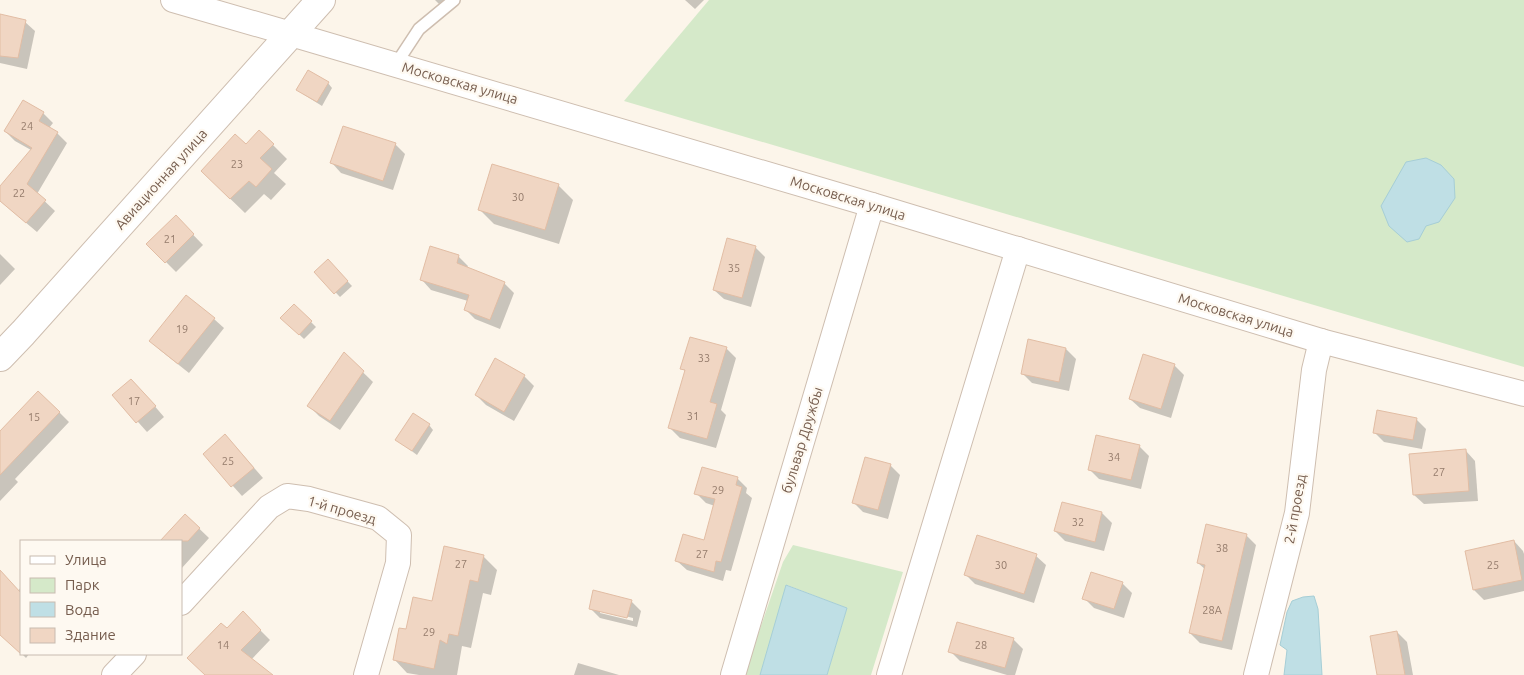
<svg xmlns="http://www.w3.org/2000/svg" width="1524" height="675" viewBox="0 0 1524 675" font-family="Ubuntu,sans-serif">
<rect width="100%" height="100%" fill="#fcf5ea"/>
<g fill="#d5e9c9">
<path d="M709,0H1524V367L624,101Z"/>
<path d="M793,545L903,572L871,675H827L847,608L787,585L760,675H746L750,658L783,562Z"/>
</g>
<g fill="#bfdfe5" stroke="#a6ced6">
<path d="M1426,158L1441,165L1454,179L1455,198L1439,222L1426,226L1419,239L1407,242L1389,226L1381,206L1406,162Z"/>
<path d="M786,585L847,608L827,675H760Z"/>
<path d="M1314,596L1318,609L1322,675H1284L1287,650L1280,645L1287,612L1292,601L1303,597Z"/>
</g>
<g fill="#0003" fill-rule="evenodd">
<path d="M435,0H457L446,11Z"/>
<path d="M685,0H704L695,9Z"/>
<path d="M0,16L25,22L35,31L27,69L0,63Z"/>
<path d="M328,83L332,88L322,106L303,94L298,90Z"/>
<path d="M43,113L53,123L49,128L57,133L67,143L37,194L55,211L37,232L0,201V188L31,150L15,141L5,131Z"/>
<path d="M395,144L405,154L393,190L341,173L332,163Z"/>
<path d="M273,145L287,159L274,173L286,184L271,200L264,194L245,213L217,186L246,146Z"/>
<path d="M558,185L573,200L559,244L494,224L479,209Z"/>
<path d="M176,217L203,245L176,272L148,244Z"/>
<path d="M755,247L765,257L751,307L724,299L714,290Z"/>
<path d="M0,254L15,269L0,285Z"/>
<path d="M458,256L468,266L467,268L504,283L514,293L500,329L475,319L465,309L468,301L431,290L422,280Z"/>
<path d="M328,261L352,286L340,297L316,272Z"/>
<path d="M294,305L316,327L304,339L282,318Z"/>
<path d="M214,319L224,328L189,373L160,350L151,341Z"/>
<path d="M726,348L736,358L721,410L726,415L716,448L680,438L670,428L686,372L682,368Z"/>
<path d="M1066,349L1076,359L1069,391L1032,383L1022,373Z"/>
<path d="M344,354L373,382L340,430L319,416L309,406Z"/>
<path d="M1174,365L1184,375L1171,418L1140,408L1130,399Z"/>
<path d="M524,376L534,386L514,421L486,405L476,395Z"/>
<path d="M141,390L164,417L147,432L114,395Z"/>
<path d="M59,412L69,422L15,479L18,482L0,501V432Z"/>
<path d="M1416,419L1426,429L1422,449L1384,442L1374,432Z"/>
<path d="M429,425L433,430L417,455L397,440Z"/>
<path d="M235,446L263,478L242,496L204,454Z"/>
<path d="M1139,446L1149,456L1141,489L1099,479L1089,469Z"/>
<path d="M1466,451L1475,461L1478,501L1424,504L1414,495Z"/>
<path d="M890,465L900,475L888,519L863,512L853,502Z"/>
<path d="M738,479L747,488L746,493L752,498L731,571L726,570L723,581L687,570L677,561L705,541L715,506L706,503L696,493Z"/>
<path d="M1102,513L1112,523L1104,551L1065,541L1055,531Z"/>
<path d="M185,515L209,538L181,569V541H161Z"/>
<path d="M1246,535L1256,545L1232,650L1200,643L1190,633L1206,570L1198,563Z"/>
<path d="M1514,541L1523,551L1524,554V591L1484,600L1474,590L1466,552Z"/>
<path d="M445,548L484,557L497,570L491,595L483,593L471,648L462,646L457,675H419L407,673L394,659L433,603Z"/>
<path d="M1036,556L1046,565L1034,603L975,584L966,575Z"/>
<path d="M0,571L18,591L21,587V653L0,634Z"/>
<path d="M1122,583L1132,593L1124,618L1094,608L1084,598Z"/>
<path d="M631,601L641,611L637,627L600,618L590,608ZM600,610L633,618V621L600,613Z"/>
<path d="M243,613L270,640L251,660L270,675H207L227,630Z"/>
<path d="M1397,632L1407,642L1413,675H1379Z"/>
<path d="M1013,639L1023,649L1015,675H1007L960,661L950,651Z"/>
<path d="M22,654H29L26,658Z"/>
<path d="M578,663L619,675H574Z"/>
</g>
<g fill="#f0d6c3" stroke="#e2bda4">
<path d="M0,14L26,20L18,58L0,56Z"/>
<path d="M308,70L329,82L317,102L296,90Z"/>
<path d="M23,100L44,112L39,121L58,132L27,184L46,200L26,223L0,201V186L32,148L4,131Z"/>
<path d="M343,126L396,143L383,181L330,163Z"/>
<path d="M259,130L274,144L260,158L272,169L256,187L249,181L230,199L201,171L235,134L246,144Z"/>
<path d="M492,164L559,184L545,230L478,210Z"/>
<path d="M176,215L194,234L165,263L146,244Z"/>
<path d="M727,238L756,246L742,298L713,290Z"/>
<path d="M430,246L459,255L457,263L505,282L490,320L464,310L469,295L420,280Z"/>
<path d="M328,259L348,281L334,294L314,272Z"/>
<path d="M186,295L215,318L178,364L149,341Z"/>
<path d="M294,304L312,321L299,335L280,318Z"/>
<path d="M690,337L727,347L710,402L717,404L707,439L668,428L685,370L680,369Z"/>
<path d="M1028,339L1066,348L1059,382L1021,374Z"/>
<path d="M344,352L364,371L330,421L307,406Z"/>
<path d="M1143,354L1175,364L1161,409L1129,399Z"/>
<path d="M495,358L525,375L504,412L475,395Z"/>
<path d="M131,379L156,406L136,423L112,395Z"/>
<path d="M38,391L60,412L0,475V431Z"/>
<path d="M1377,410L1417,418L1413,440L1373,433Z"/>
<path d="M413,413L430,424L412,451L395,440Z"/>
<path d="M225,434L254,468L231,487L203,454Z"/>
<path d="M1096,435L1140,445L1131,480L1088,470Z"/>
<path d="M1466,449L1469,491L1413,495L1409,454Z"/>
<path d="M865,457L891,464L878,510L852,503Z"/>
<path d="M702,467L738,477L736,485L742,487L721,562L716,561L714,572L675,561L683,534L704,540L715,499L694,494Z"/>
<path d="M1062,502L1102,512L1095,542L1054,531Z"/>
<path d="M185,514L200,528L188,541H160Z"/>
<path d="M1206,524L1247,534L1222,641L1189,633L1205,565L1197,563Z"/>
<path d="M977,535L1037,554L1024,594L964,575Z"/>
<path d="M1514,540L1522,580L1473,590L1465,551Z"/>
<path d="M444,546L484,555L478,582L470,580L458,636L449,634L447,644L440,640L434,669L393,660L399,628L406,629L413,597L432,601Z"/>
<path d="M0,570L21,593V654L0,635Z"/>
<path d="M1091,572L1123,582L1114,609L1082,599Z"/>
<path d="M593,590L632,600L627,618L589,609Z"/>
<path d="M243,611L261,630L241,650L273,675H205L187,658L221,623L227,628Z"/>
<path d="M957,622L1014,638L1005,668L948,652Z"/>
<path d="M1397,631L1405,675H1377L1370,636Z"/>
</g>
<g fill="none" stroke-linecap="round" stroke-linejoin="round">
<g stroke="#cebeb0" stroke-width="14">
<path id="service" d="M396,64L419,29L454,0"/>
</g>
<g stroke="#cebeb0" stroke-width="26">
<g id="minor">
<path d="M173,0L291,34L872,205L1321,341L1524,394"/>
<path d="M181,603L269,507L287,496L309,499L378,518L399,535L398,563L366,675"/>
<path d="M114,675L134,654"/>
<path d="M733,675L872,205"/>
<path d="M889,675L1018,249"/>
<path d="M1256,675L1297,513L1314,370L1321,341"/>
</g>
</g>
<g stroke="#cebeb0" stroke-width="30">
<path id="tertiary" d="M0,357L23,333L321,0"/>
</g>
<use href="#service" stroke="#fff" stroke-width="11"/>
<use href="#minor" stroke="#fff" stroke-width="24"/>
<use href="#tertiary" stroke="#fff" stroke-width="28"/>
</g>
<g text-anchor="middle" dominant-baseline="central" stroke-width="4.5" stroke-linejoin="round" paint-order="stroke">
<g font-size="11" fill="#947b6b">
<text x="27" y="126">24</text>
<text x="237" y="164">23</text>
<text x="19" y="193">22</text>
<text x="518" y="197">30</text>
<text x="170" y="239">21</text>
<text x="734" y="268">35</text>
<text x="182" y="329">19</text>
<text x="704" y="358">33</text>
<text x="134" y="401">17</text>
<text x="693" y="416">31</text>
<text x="34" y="417">15</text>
<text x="1114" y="457">34</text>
<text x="228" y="461">25</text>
<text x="1439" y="472">27</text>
<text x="718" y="490">29</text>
<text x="1078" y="522">32</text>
<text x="1222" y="548">38</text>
<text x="702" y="554">27</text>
<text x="461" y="564">27</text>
<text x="1001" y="565">30</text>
<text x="1493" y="565">25</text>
<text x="1212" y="610">28А</text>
<text x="429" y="632">29</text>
<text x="223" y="645">14</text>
<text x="981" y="645">28</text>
</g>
<g font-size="14" fill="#765d4e" stroke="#fef9f1">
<text transform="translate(460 83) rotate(16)">Московская улица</text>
<text transform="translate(161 179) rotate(-48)">Авиационная улица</text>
<text transform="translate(848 198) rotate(17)">Московская улица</text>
<text transform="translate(1236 315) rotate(17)">Московская улица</text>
<text transform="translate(802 440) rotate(-73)">бульвар Дружбы</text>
<text transform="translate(1295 509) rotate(-80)">2-й проезд</text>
<text transform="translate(342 510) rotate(16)">1-й проезд</text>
</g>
</g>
<rect x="20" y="540" width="162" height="115" fill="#fef9f1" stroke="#c8bbb0"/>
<rect x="30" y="556" width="25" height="8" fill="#ffffff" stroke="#c8bbb0"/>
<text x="65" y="565" font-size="15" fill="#765d4e">Улица</text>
<rect x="30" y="578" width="25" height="15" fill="#d5e9c9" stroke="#c8bbb0"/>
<text x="65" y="590" font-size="15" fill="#765d4e">Парк</text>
<rect x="30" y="602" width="25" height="15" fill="#bfdfe5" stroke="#c8bbb0"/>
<text x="65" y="615" font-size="15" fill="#765d4e">Вода</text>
<rect x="30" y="628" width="25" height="15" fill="#f0d6c3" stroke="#c8bbb0"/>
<text x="65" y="640" font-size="15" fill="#765d4e">Здание</text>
</svg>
